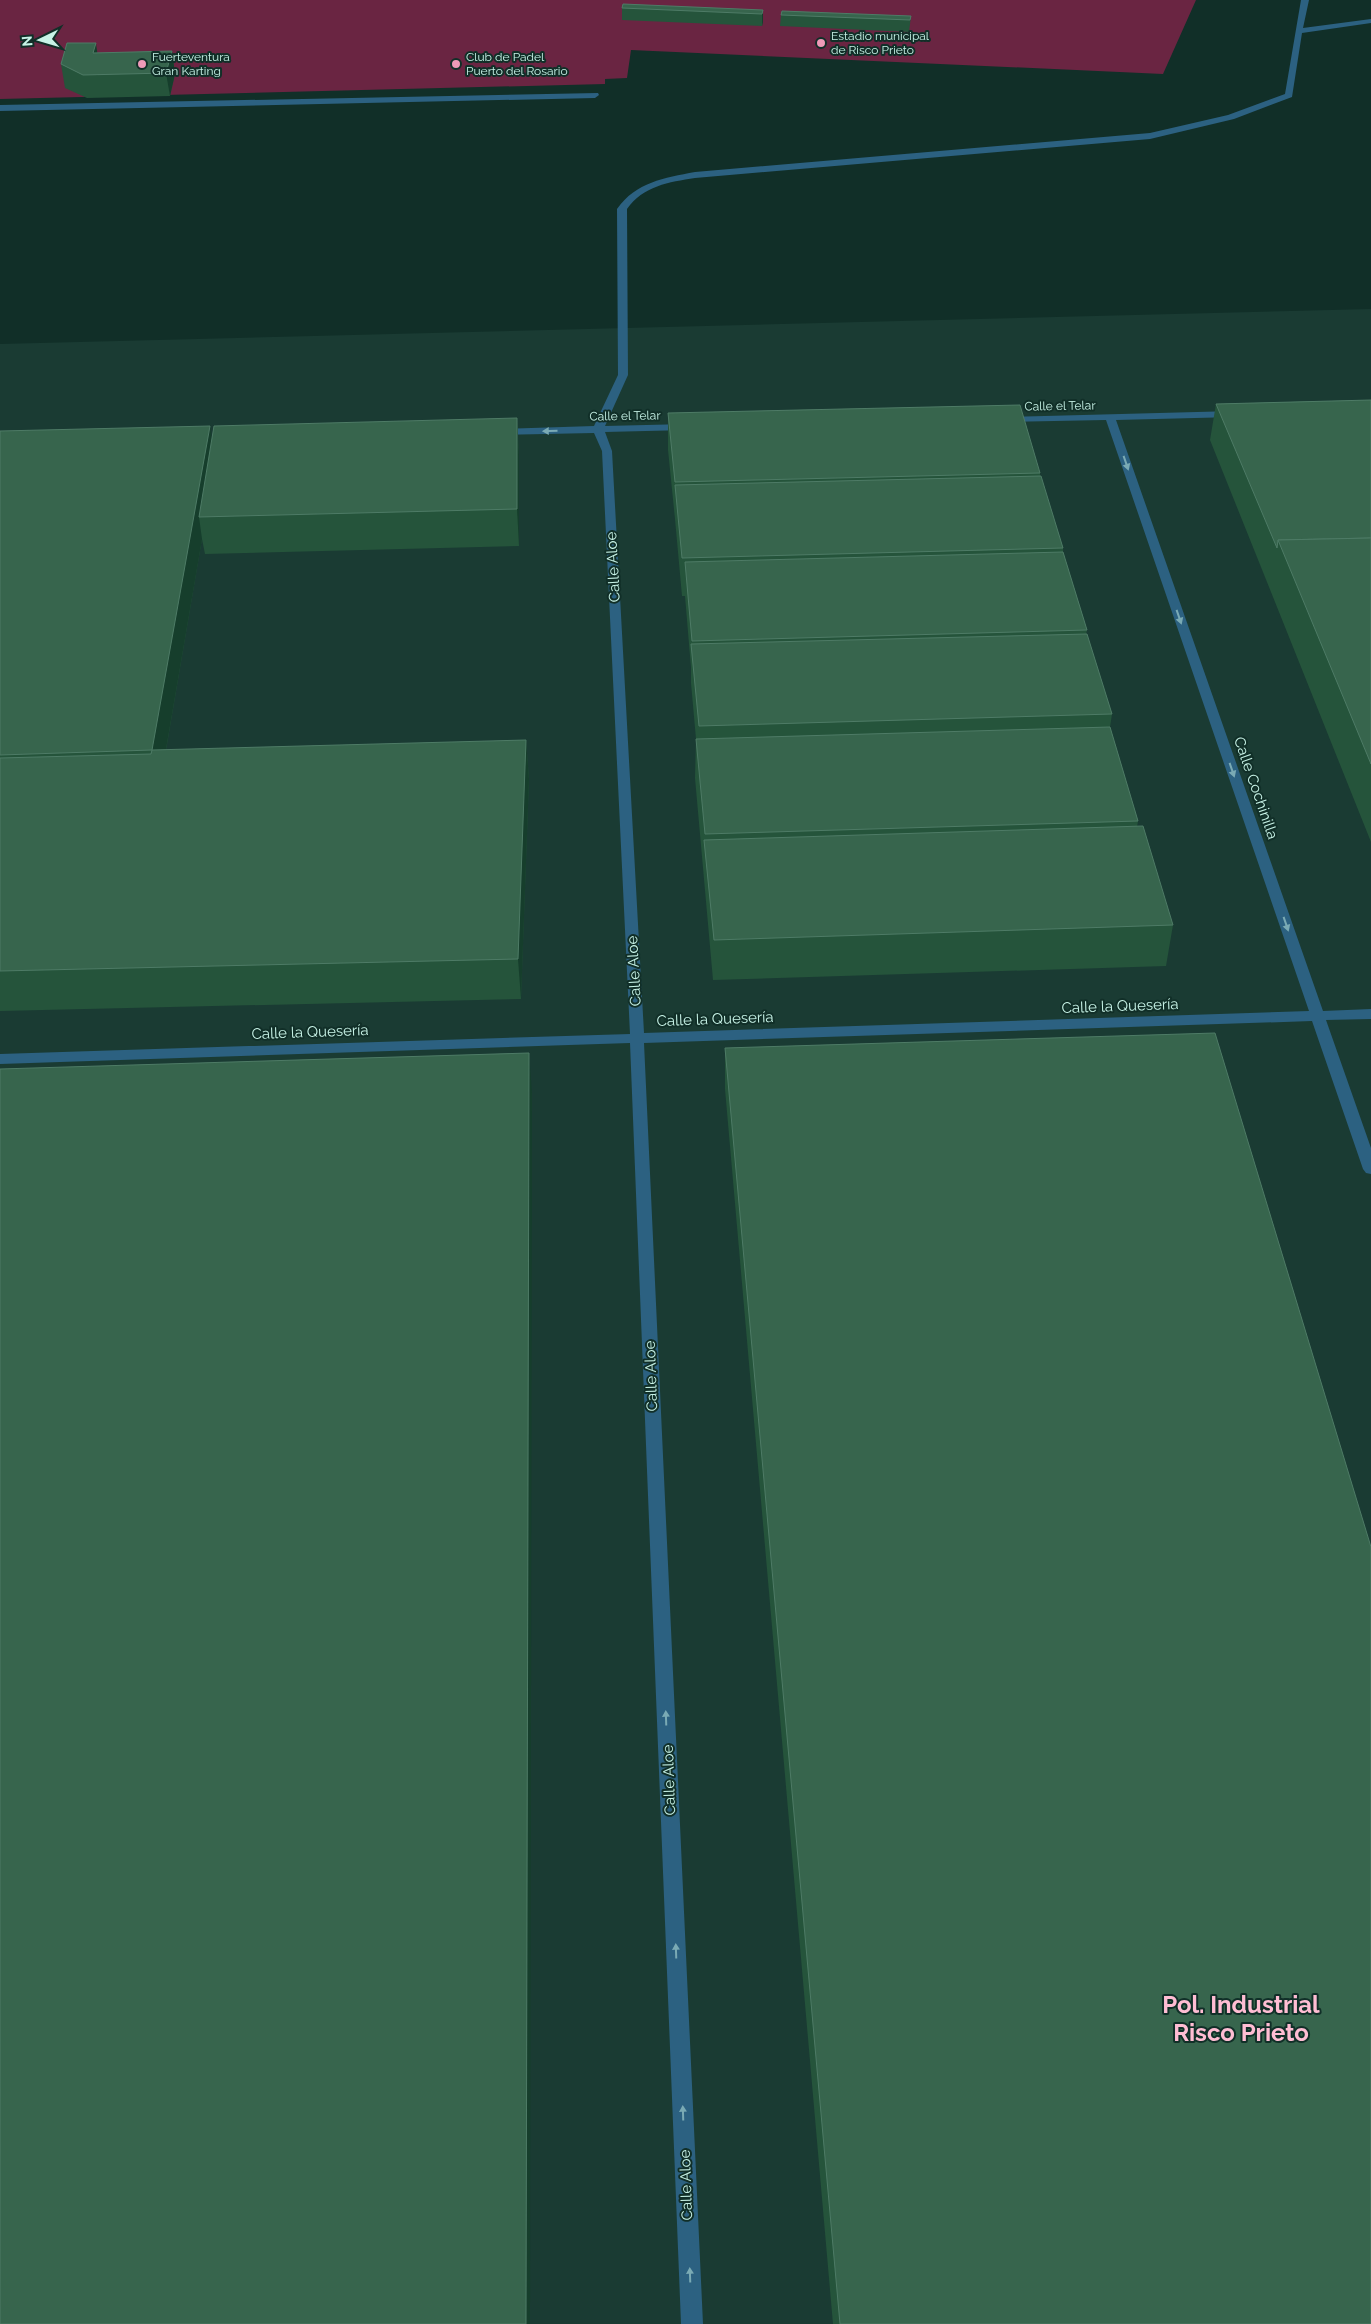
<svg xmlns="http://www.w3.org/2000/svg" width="1371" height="2324" viewBox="0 0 1371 2324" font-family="Raleway,sans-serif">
<rect width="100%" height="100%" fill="#112f28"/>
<path fill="#1a3b33" d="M1371,309V2324H0V344Z"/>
<path fill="#6a2542" d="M0,0H1196L1163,74L631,50L627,78L605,79V84L0,99Z"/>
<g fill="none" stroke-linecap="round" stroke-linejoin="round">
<g fill="#2c6181" fill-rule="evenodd">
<path d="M1301,0H1309L1303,28L1371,19V23L1302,33L1292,97L1234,119L1150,139L695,178C669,182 643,186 627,209L628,375L605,426L687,424L692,427L687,430L605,432L612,451L644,1033L1309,1011L1106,420L1001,422L1000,420L1005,417L1235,411L1240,414L1235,417L1116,420L1323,1011L1371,1009V1019L1326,1020L1371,1148V1174L1366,1173L1363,1169L1312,1021L644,1043L703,2324H681L630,1043L0,1064V1054L630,1034L602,451L594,433L498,435L493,432L498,429L594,426L618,375L617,209C636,182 664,178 695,172L1150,133L1228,115L1285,94Z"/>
<path d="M598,93L599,95L595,98L0,111V105Z"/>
</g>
</g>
<g fill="#25543b">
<path d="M622,8L763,10V22L762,26L622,20Z"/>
<path d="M781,15L911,16L909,32L780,26Z"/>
<path d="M172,51L175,74L170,96L87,98L65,88L61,64L97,53Z"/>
<path d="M1371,400V842L1269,587L1210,440L1216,404Z"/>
<path d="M668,413L1040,473V476L1063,548V552L1087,630L1086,634L1112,714L1110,727L1138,821L1137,827L1173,925L1166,966L713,980L695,778L696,739L691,683V668L685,596H682L675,519L668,450Z"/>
<path d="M517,418L519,455V546L205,554L202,539L166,750L526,740L529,779L521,999L0,1011V431L212,440Z"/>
<path d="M725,1048L1371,2324H833L725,1089Z"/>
</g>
<g fill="#163e2c">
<path d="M763,10V22L762,26V14Z"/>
<path d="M96,43L99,66L97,76L93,53Z"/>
<path d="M172,51L175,74L170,96L166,73Z"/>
<path d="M517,418L519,455V546L517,509Z"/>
<path d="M210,426L215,463L199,517L202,539L159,790L152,750Z"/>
<path d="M526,740L529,779L521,999L518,959Z"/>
<path d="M529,1053L532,1093L530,2324H526Z"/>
</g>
<g fill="#37654d" stroke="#4e7b66">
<path d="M623,4L763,10L762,14L622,8Z"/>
<path d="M782,11L911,16L910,20L781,15Z"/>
<path d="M67,43H96L93,53L172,51L166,73L83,75L61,64Z"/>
<path d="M1371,400V538L1278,540L1277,548L1216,404Z"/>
<path d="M1020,405L1040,473L675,482L668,413Z"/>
<path d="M517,418V509L199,517L214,426Z"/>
<path d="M210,426L152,750L526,740L518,959L0,971V758L151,754L152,750L0,755V431Z"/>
<path d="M1041,476L1063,548L682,558L675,485Z"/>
<path d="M1371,538V764L1278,540Z"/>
<path d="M1063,552L1087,630L692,641L685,562Z"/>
<path d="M1087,634L1112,714L699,726L691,644Z"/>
<path d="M1110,727L1138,821L705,834L696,739Z"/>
<path d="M1143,826L1173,925L714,940L704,840Z"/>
<path d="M1215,1033L1371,1547V2324H840L725,1048Z"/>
<path d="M529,1053L526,2324H0V1069Z"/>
</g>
<defs><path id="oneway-solid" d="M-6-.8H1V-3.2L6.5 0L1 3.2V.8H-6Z" transform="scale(1.25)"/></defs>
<g fill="#7aaab4">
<use href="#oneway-solid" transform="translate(550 431) rotate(179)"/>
<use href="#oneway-solid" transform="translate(1126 463) rotate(71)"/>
<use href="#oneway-solid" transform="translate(1179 617) rotate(71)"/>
<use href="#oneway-solid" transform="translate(1232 770) rotate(71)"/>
<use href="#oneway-solid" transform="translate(1286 924) rotate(71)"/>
<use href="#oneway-solid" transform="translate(666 1718) rotate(-92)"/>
<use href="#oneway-solid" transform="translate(676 1951) rotate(-92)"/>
<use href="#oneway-solid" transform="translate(683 2113) rotate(-92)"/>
<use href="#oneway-solid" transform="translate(690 2275) rotate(-92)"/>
</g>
<g fill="#ef9ab8" stroke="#112f28" stroke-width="2">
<circle cx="821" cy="43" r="5"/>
<circle cx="142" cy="64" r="5"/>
<circle cx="456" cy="64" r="5"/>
</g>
<g text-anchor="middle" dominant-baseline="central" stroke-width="4" stroke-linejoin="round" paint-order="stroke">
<g font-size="12" fill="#c8f3e7" stroke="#112f28" text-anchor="start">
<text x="831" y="36">Estadio municipal<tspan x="831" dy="14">de Risco Prieto</tspan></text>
<text x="152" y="57">Fuerteventura<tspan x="152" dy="14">Gran Karting</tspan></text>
<text x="466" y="57">Club de Padel<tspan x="466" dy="14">Puerto del Rosario</tspan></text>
</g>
<g font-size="12" fill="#c8f3e7" stroke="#112f28">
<text transform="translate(1060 406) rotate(-1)">Calle el Telar</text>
<text transform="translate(625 416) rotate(-1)">Calle el Telar</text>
</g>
<g font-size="15" fill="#c8f3e7" stroke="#112f28">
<text transform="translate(613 567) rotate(-93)">Calle Aloe</text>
<text transform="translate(1256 788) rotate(71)">Calle Cochinilla</text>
<text transform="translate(634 971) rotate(-93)">Calle Aloe</text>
<text transform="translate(1120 1006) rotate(-2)">Calle la Quesería</text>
<text transform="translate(715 1019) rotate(-2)">Calle la Quesería</text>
<text transform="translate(310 1032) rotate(-2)">Calle la Quesería</text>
<text transform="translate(651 1376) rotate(-92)">Calle Aloe</text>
<text transform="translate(669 1780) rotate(-92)">Calle Aloe</text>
<text transform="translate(686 2185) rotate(-92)">Calle Aloe</text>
</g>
<g font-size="24" font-weight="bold" fill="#ffbdd3" stroke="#112f28">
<text x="1241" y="2004">Pol. Industrial<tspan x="1241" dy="28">Risco Prieto</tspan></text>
</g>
</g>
<g transform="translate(40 40) rotate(265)" stroke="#112f28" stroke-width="4" paint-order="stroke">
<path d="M0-4L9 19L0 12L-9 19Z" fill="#c8f3e7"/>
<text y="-8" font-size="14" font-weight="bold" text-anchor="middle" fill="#c8f3e7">N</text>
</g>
</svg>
